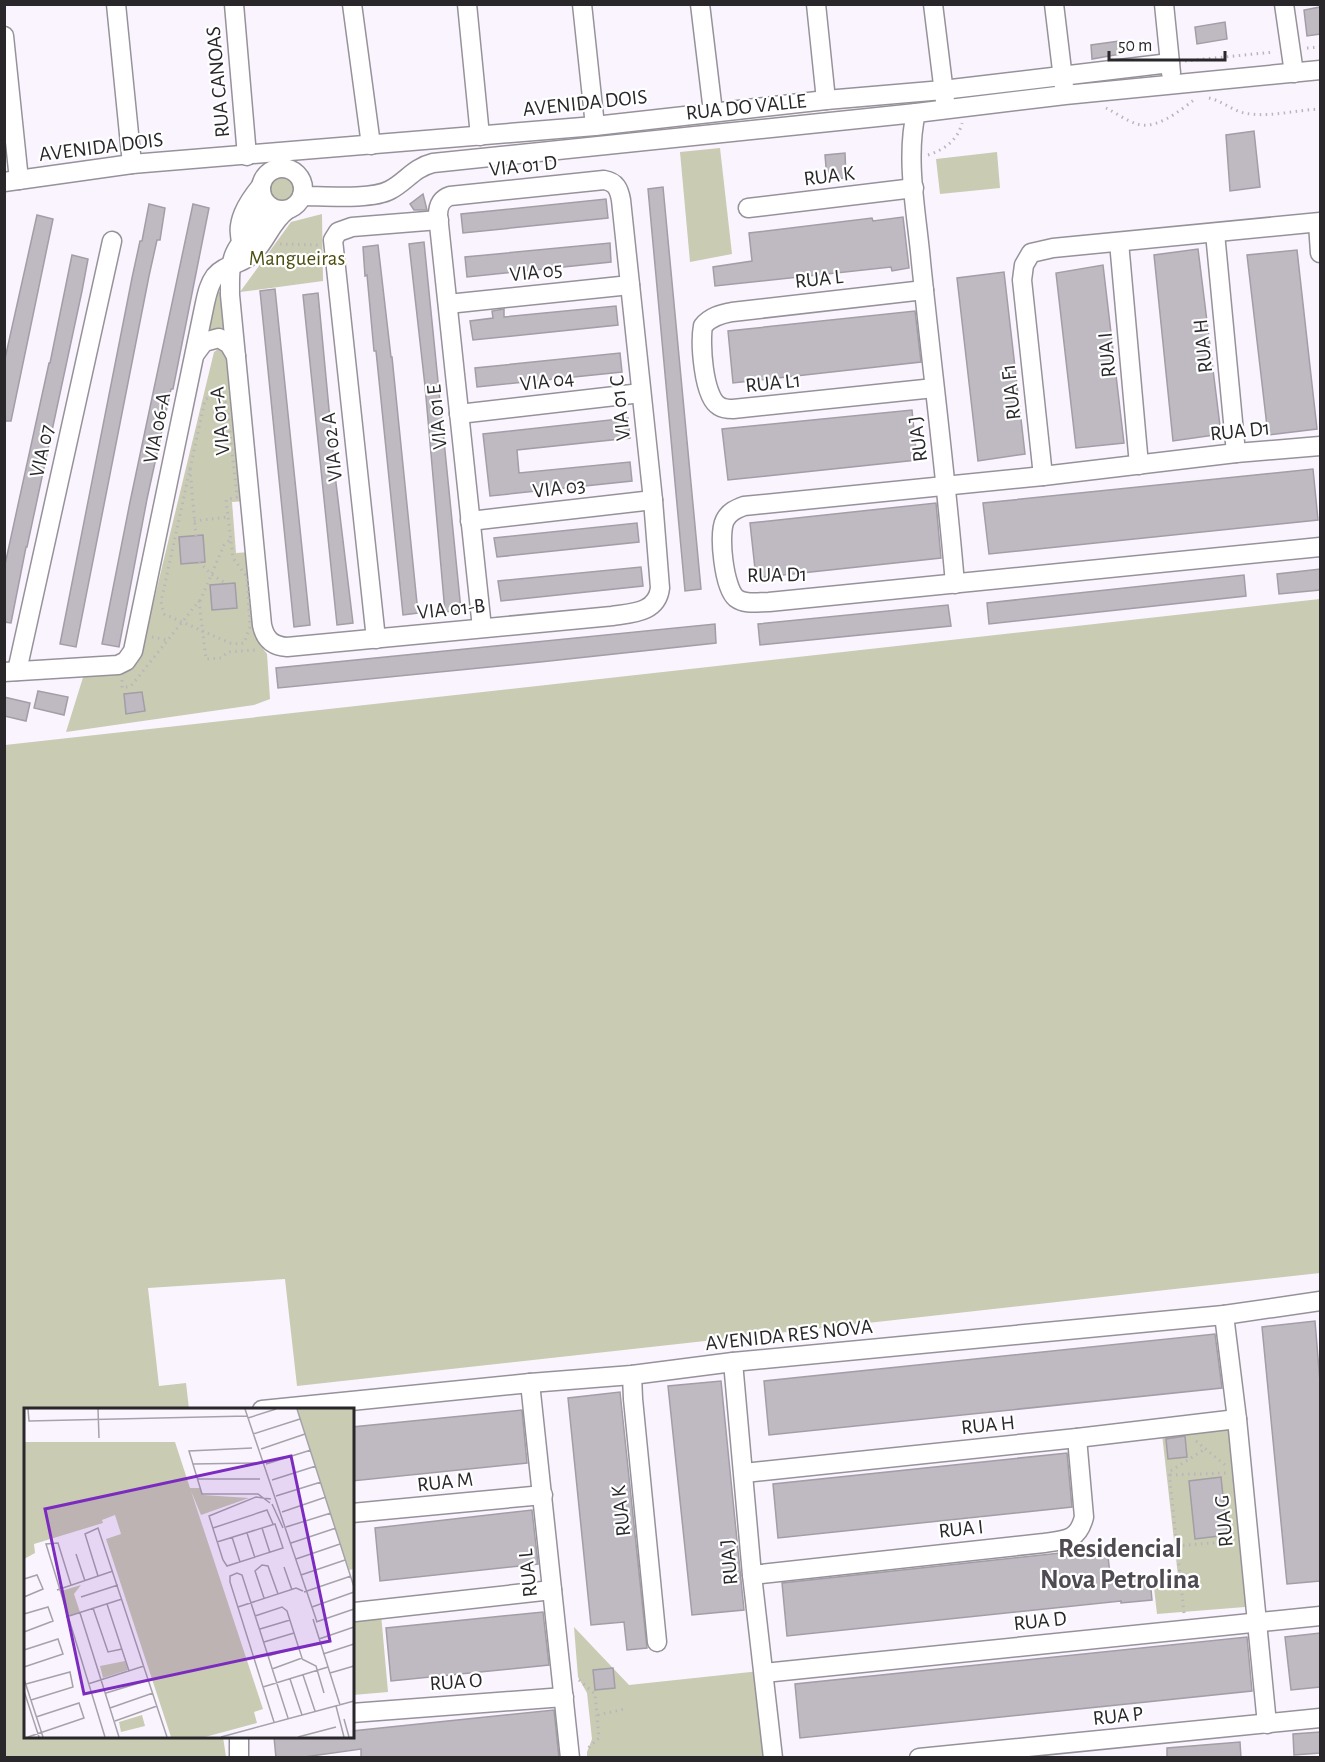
<svg xmlns="http://www.w3.org/2000/svg" width="1325" height="1762" viewBox="0 0 1325 1762" font-family="'Alegreya Sans',sans-serif">
<rect width="100%" height="100%" fill="#faf4fe"/>
<g fill="#c9cbb2">
<path d="M720,148L732,254L690,262L680,152Z"/>
<path d="M997,152L1000,188L940,194L936,159Z"/>
<circle cx="280" cy="191" r="14"/>
<path d="M322,214L323,281L240,292L291,222Z"/>
<path d="M216,289L223,295L226,331L214,329L203,333Z"/>
<path d="M221,347L227,349L246,501L232,502L236,553L250,552L258,642L267,654L270,699L254,705L66,732L85,671L130,669L140,658L214,352Z"/>
<path d="M1320,599V1273L297,1386L285,1279L148,1288L159,1386L186,1383L189,1409L26,1410V1736L223,1737L226,1757H5V745Z"/>
<path d="M1232,1428L1250,1603L1245,1607L1157,1614L1153,1579L1178,1576L1162,1434Z"/>
<path d="M381,1614L388,1692L353,1695V1617L370,1621L375,1615Z"/>
<path d="M574,1627L629,1685L760,1671L764,1756L746,1758L587,1757V1752L592,1739L587,1693L578,1677Z"/>
</g>
<g fill="#bfb9c2" stroke="#a29da6" stroke-width="1.5">
<path d="M1320,7V34L1307,36L1304,10Z"/>
<path d="M1225,22L1227,39L1197,44L1195,27Z"/>
<path d="M1119,41L1121,54L1092,59L1091,45Z"/>
<path d="M1254,131L1260,187L1230,191L1226,135Z"/>
<path d="M845,153L846,178L827,179L825,155Z"/>
<path d="M663,187L701,589L685,591L648,189Z"/>
<path d="M423,194L427,210H414L410,204Z"/>
<path d="M606,199L608,218L463,233L461,214Z"/>
<path d="M149,204L165,208L160,240H157L149,276L76,647L60,644L132,278L140,241H142Z"/>
<path d="M193,204L209,208L173,389H171L147,499L119,647L102,644L130,502Z"/>
<path d="M37,215L53,219L11,421H4V363Z"/>
<path d="M903,217L909,268L892,271L891,267L715,286L713,267L752,261L749,233L872,218L873,221Z"/>
<path d="M424,242L461,610L445,612L425,386L409,244Z"/>
<path d="M610,243L611,262L467,277L465,257Z"/>
<path d="M378,245L391,357H392L418,613L403,615L376,351H374L367,275L365,276L363,247Z"/>
<path d="M1198,249L1221,434L1173,441L1154,255Z"/>
<path d="M1297,250L1317,429L1268,435L1247,255Z"/>
<path d="M72,255L88,259L82,291L27,547H26L11,623L4,622V569L49,363H50Z"/>
<path d="M1103,265L1124,443L1076,448L1056,273Z"/>
<path d="M1004,272L1025,454L978,461L957,278Z"/>
<path d="M275,289L310,625L294,627L260,291Z"/>
<path d="M318,293L336,483L353,623L337,625L303,295Z"/>
<path d="M616,306L618,325L473,340L470,321L493,318L492,311L504,309V317Z"/>
<path d="M915,311L921,362L733,383L728,331Z"/>
<path d="M620,353L622,372L477,387L475,368Z"/>
<path d="M912,410L917,460L728,480L722,429Z"/>
<path d="M628,418L630,438L517,450L519,473L630,462L632,481L490,496L483,434Z"/>
<path d="M1313,469L1318,520L989,554L983,503Z"/>
<path d="M936,503L941,558L756,578L750,523Z"/>
<path d="M637,523L639,542L497,557L494,538Z"/>
<path d="M203,535L205,562L181,564L179,537Z"/>
<path d="M641,567L643,586L501,601L498,581Z"/>
<path d="M1320,569V590L1279,594L1277,574Z"/>
<path d="M1244,575L1246,596L989,624L987,603Z"/>
<path d="M235,583L237,608L212,610L210,585Z"/>
<path d="M948,605L951,626L760,645L758,624Z"/>
<path d="M715,624L716,643L540,662L278,688L276,668Z"/>
<path d="M38,691L68,697L64,715L34,708Z"/>
<path d="M142,692L145,711L126,714L124,694Z"/>
<path d="M4,697L30,703L26,721L4,716Z"/>
<path d="M1315,1321L1320,1382V1581L1287,1584L1262,1327Z"/>
<path d="M1215,1334L1222,1388L769,1435L764,1381Z"/>
<path d="M721,1381L744,1610L692,1615L668,1386Z"/>
<path d="M620,1392L647,1648L627,1650L624,1622L591,1625L568,1398Z"/>
<path d="M522,1410L527,1463L352,1481V1427Z"/>
<path d="M1185,1436L1187,1457L1168,1459L1166,1439Z"/>
<path d="M1067,1453L1072,1507L778,1538L773,1484Z"/>
<path d="M1221,1477L1227,1535L1195,1539L1189,1481Z"/>
<path d="M532,1510L538,1564L380,1581L375,1528Z"/>
<path d="M1107,1548L1111,1582L1150,1578L1152,1600L1121,1603V1601L787,1636L782,1583Z"/>
<path d="M543,1612L549,1665L391,1681L386,1628Z"/>
<path d="M1320,1633V1687L1291,1690L1285,1637Z"/>
<path d="M1247,1637L1252,1691L800,1738L795,1684Z"/>
<path d="M613,1668L615,1688L595,1690L593,1670Z"/>
<path d="M554,1710L559,1758H361V1749L297,1758H276L274,1737H352V1731Z"/>
<path d="M1320,1732V1753L1294,1755L1293,1734Z"/>
<path d="M1240,1742L1241,1758H1167V1748Z"/>
</g>
<g fill="none" stroke-linecap="round" stroke-linejoin="round">
<g stroke="#97929a" stroke-width="21">
<g id="minor">
<path d="M116,4L132,164"/>
<path d="M234,4L247,156"/>
<path d="M352,4L371,145"/>
<path d="M467,4L480,136"/>
<path d="M582,4L595,126"/>
<path d="M700,4L713,112"/>
<path d="M816,4L826,100"/>
<path d="M933,4L945,101"/>
<path d="M1054,4L1064,87"/>
<path d="M1164,4L1171,73"/>
<path d="M1284,4L1294,73"/>
<path d="M4,36L19,180"/>
<circle cx="282" cy="189" r="21"/>
<path d="M4,182L132,164L595,126L826,100L943,90L1170,63"/>
<path d="M302,196C324,196 372,200 390,190C407,181 413,168 433,163L916,113"/>
<path d="M263,200C264,221 243,235 235,253C229,266 230,281 230,295L262,625C265,639 272,646 287,647L612,616C632,613 657,613 660,588L653,500L621,200C619,189 616,182 604,180L450,196C441,199 438,206 438,215L482,628"/>
<path d="M748,208L914,188"/>
<path d="M1318,223L1320,253"/>
<path d="M1215,233L1236,453"/>
<path d="M1119,242L1139,465"/>
<path d="M242,243C234,223 248,202 261,186"/>
<path d="M924,290L732,312C721,314 710,317 703,326C700,342 703,397 719,406C722,408 728,409 733,409L934,388"/>
<path d="M448,304L630,285"/>
<path d="M195,354L204,342L219,338L229,344L236,356"/>
<path d="M459,414L641,393"/>
<path d="M1320,446L1236,453L1043,476L744,506C736,509 729,512 725,520C718,534 724,588 736,598C745,605 758,602 769,602L1320,547"/>
<path d="M1043,476L1022,280L1024,265L1031,253L1053,248L1320,222"/>
<path d="M470,521L653,500"/>
<path d="M955,584C946,476 932,369 921,262C917,215 905,159 916,113L1065,95L1320,70"/>
<path d="M376,639L333,240L338,232L352,227L439,220"/>
<path d="M17,671L112,241"/>
<path d="M4,672L118,665L126,661L133,651L205,303C207,294 209,284 215,276C223,266 237,265 247,258C265,246 270,222 287,210"/>
<path d="M1224,1315L1237,1419L1267,1724"/>
<path d="M733,1362L752,1575L773,1758"/>
<path d="M632,1375L633,1399L657,1642"/>
<path d="M530,1383L570,1758"/>
<path d="M262,1410L530,1383L632,1375L733,1362L1224,1315L1320,1301"/>
<path d="M744,1473L1077,1438L1237,1419"/>
<path d="M352,1513L543,1495"/>
<path d="M752,1575L1044,1543C1065,1540 1078,1541 1084,1517L1077,1438"/>
<path d="M355,1612L552,1590"/>
<path d="M764,1673L1320,1616"/>
<path d="M352,1713L564,1697"/>
<path d="M239,1758V1736"/>
<path d="M919,1758L1320,1718"/>
</g>
</g>
<g stroke="#bbb6be" stroke-width="3" stroke-dasharray="1.5 4.5" stroke-linecap="butt">
<path d="M1307,48L1320,47"/>
<path d="M1185,61L1274,52"/>
<path d="M1209,98C1222,101 1232,110 1244,113C1268,118 1296,110 1320,109"/>
<path d="M1106,108C1116,113 1127,121 1137,124C1157,130 1179,111 1194,100"/>
<path d="M928,155C944,150 958,140 962,123"/>
<path d="M280,244L319,245"/>
<path d="M216,395L222,397L227,404L237,497L226,500L233,558L247,577L250,627L244,643L239,644L230,643L164,614L161,602L205,400L210,396Z"/>
<path d="M190,469L196,536"/>
<path d="M194,521L228,517"/>
<path d="M199,562L211,574L227,584"/>
<path d="M200,601L224,545L231,539"/>
<path d="M152,637L168,640"/>
<path d="M122,680V688L131,686L199,601L206,659L221,658L228,652L255,650"/>
<path d="M1196,1441L1225,1465"/>
<path d="M1170,1475L1226,1473"/>
<path d="M1177,1546L1233,1541"/>
<path d="M1184,1613L1169,1472L1205,1449"/>
<path d="M579,1680L595,1694L599,1738L586,1750"/>
<path d="M598,1715L624,1709"/>
</g>
<use href="#minor" stroke="#fff" stroke-width="18"/>
</g>
<g text-anchor="middle" dominant-baseline="central" stroke-width="4.5" stroke-linejoin="round" paint-order="stroke">
<g font-size="21" fill="#29272a" stroke="#fff">
<text transform="translate(218 82) rotate(-95)">RUA CANOAS</text>
<text transform="translate(585 103) rotate(-6)">AVENIDA DOIS</text>
<text transform="translate(746 107) rotate(-6)">RUA DO VALLE</text>
<text transform="translate(101 147) rotate(-7)">AVENIDA DOIS</text>
<text transform="translate(523 166) rotate(-6)">VIA 01 D</text>
<text transform="translate(829 176) rotate(-7)">RUA K</text>
<text transform="translate(536 272) rotate(-6)">VIA 05</text>
<text transform="translate(819 279) rotate(-6)">RUA L</text>
<text transform="translate(1203 346) rotate(-96)">RUA H</text>
<text transform="translate(1107 355) rotate(-95)">RUA I</text>
<text transform="translate(547 381) rotate(-7)">VIA 04</text>
<text transform="translate(773 383) rotate(-6)">RUA L1</text>
<text transform="translate(1011 392) rotate(-96)">RUA F1</text>
<text transform="translate(620 408) rotate(-96)">VIA 01 C</text>
<text transform="translate(437 417) rotate(-96)">VIA 01 E</text>
<text transform="translate(220 421) rotate(-95)">VIA 01-A</text>
<text transform="translate(157 428) rotate(-79)">VIA 06-A</text>
<text transform="translate(1240 431) rotate(-6)">RUA D1</text>
<text transform="translate(918 439) rotate(-97)">RUA J</text>
<text transform="translate(332 447) rotate(-96)">VIA 02 A</text>
<text transform="translate(42 451) rotate(-78)">VIA 07</text>
<text transform="translate(559 488) rotate(-7)">VIA 03</text>
<text transform="translate(777 575) rotate(-1)">RUA D1</text>
<text transform="translate(451 609) rotate(-6)">VIA 01-B</text>
<text transform="translate(789 1335) rotate(-6)">AVENIDA RES NOVA</text>
<text transform="translate(988 1425) rotate(-6)">RUA H</text>
<text transform="translate(445 1482) rotate(-6)">RUA M</text>
<text transform="translate(621 1511) rotate(-96)">RUA K</text>
<text transform="translate(1224 1521) rotate(-95)">RUA G</text>
<text transform="translate(961 1529) rotate(-6)">RUA I</text>
<text transform="translate(729 1562) rotate(-95)">RUA J</text>
<text transform="translate(528 1573) rotate(-96)">RUA L</text>
<text transform="translate(1040 1621) rotate(-6)">RUA D</text>
<text transform="translate(456 1682) rotate(-4)">RUA O</text>
<text transform="translate(1118 1716) rotate(-6)">RUA P</text>
</g>
<g font-size="21" fill="#4d4f10" stroke="#fff">
<text x="297" y="258">Mangueiras</text>
</g>
<g font-size="27" font-weight="bold" fill="#504b52" stroke="#fff">
<text x="1120" y="1548">Residencial<tspan x="1120" dy="31">Nova Petrolina</tspan></text>
</g>
</g>
<g transform="translate(24 1408)">
<rect width="330" height="330" fill="#faf4fe"/>
<path d="M273,1H330V161L325,162ZM0,34H151L166,80H176L179,87L225,90L177,107L167,83L239,301L230,304L233,315L181,329H147L82,131L97,126L91,107L78,112L79,115L10,136L11,145L0,151ZM57,177L50,186L56,204L45,208L37,183ZM101,253L104,262L79,270L76,258ZM118,307L121,318L97,324L95,314Z" fill="#c9cbb2"/>
<path fill="none" stroke="#a6a2a9" stroke-width="1.5" d="M4,1L5,13L223,8M74,1L75,30M221,1L293,214M273,1L330,179M224,10L252,1M229,26L276,11M228,40L165,43L178,86H234L246,95M237,41L281,26M169,56L233,55M242,56L287,42M174,71H236M248,72L292,58M252,88L297,74M248,96L259,120M258,104L302,89M262,119L307,105M189,120L243,102L249,116M238,120L246,145M223,125L231,150M208,129L216,154M193,134L251,116L259,140L203,158L199,152L185,108L232,89L247,91M267,135L312,120M52,146L61,173M272,151L316,136M260,159L268,182M277,167L321,152M74,168L61,126L74,120L143,329M0,171L13,167L19,181L0,189M47,177L34,135L22,136L81,329M33,182L89,163M280,184L327,168M57,189L94,177M240,190L231,163L238,157L244,158L254,186M83,196L105,263M214,199L272,180L279,183M288,199L330,184M69,200L84,244L98,241M56,205L95,329M0,206L24,199L29,213L0,224M231,208L258,199L263,203L278,250L248,261M42,209L98,191M289,211L316,297M292,214L330,201M236,221L266,212M295,231L330,219M240,234L270,225M0,242L34,231L39,246L0,259M299,246L330,236M244,248L275,239M278,251L292,258L300,285M306,265L330,258M279,267L291,303M0,271L19,329M266,271L278,307M2,276L46,264L49,279L7,292M64,276L120,258M239,279L304,259M0,283L15,329M82,285L125,272M312,298L320,329M86,300L129,285M320,311L325,329M91,313L133,298M250,314L206,174V168L213,165L218,167L264,310M4,329L60,310L55,295L12,309M197,329L330,293M274,329L312,319"/>
<path fill="#7b2cbf" fill-opacity="0.15" stroke="#7b2cbf" stroke-width="3" d="M267,48L306,233L60,286L21,101Z"/>
<rect width="330" height="330" fill="none" stroke="#29272a" stroke-width="3"/>
</g>
<rect width="1325" height="1762" fill="none" stroke="#29272a" stroke-width="12"/>
<path d="M1109 51v9h116v-9" fill="none" stroke="#29272a" stroke-width="3"/>
<text x="1118" y="51" font-size="18" fill="#29272a" stroke="#ffffff" stroke-width="4.5" paint-order="stroke">50 m</text>
</svg>
